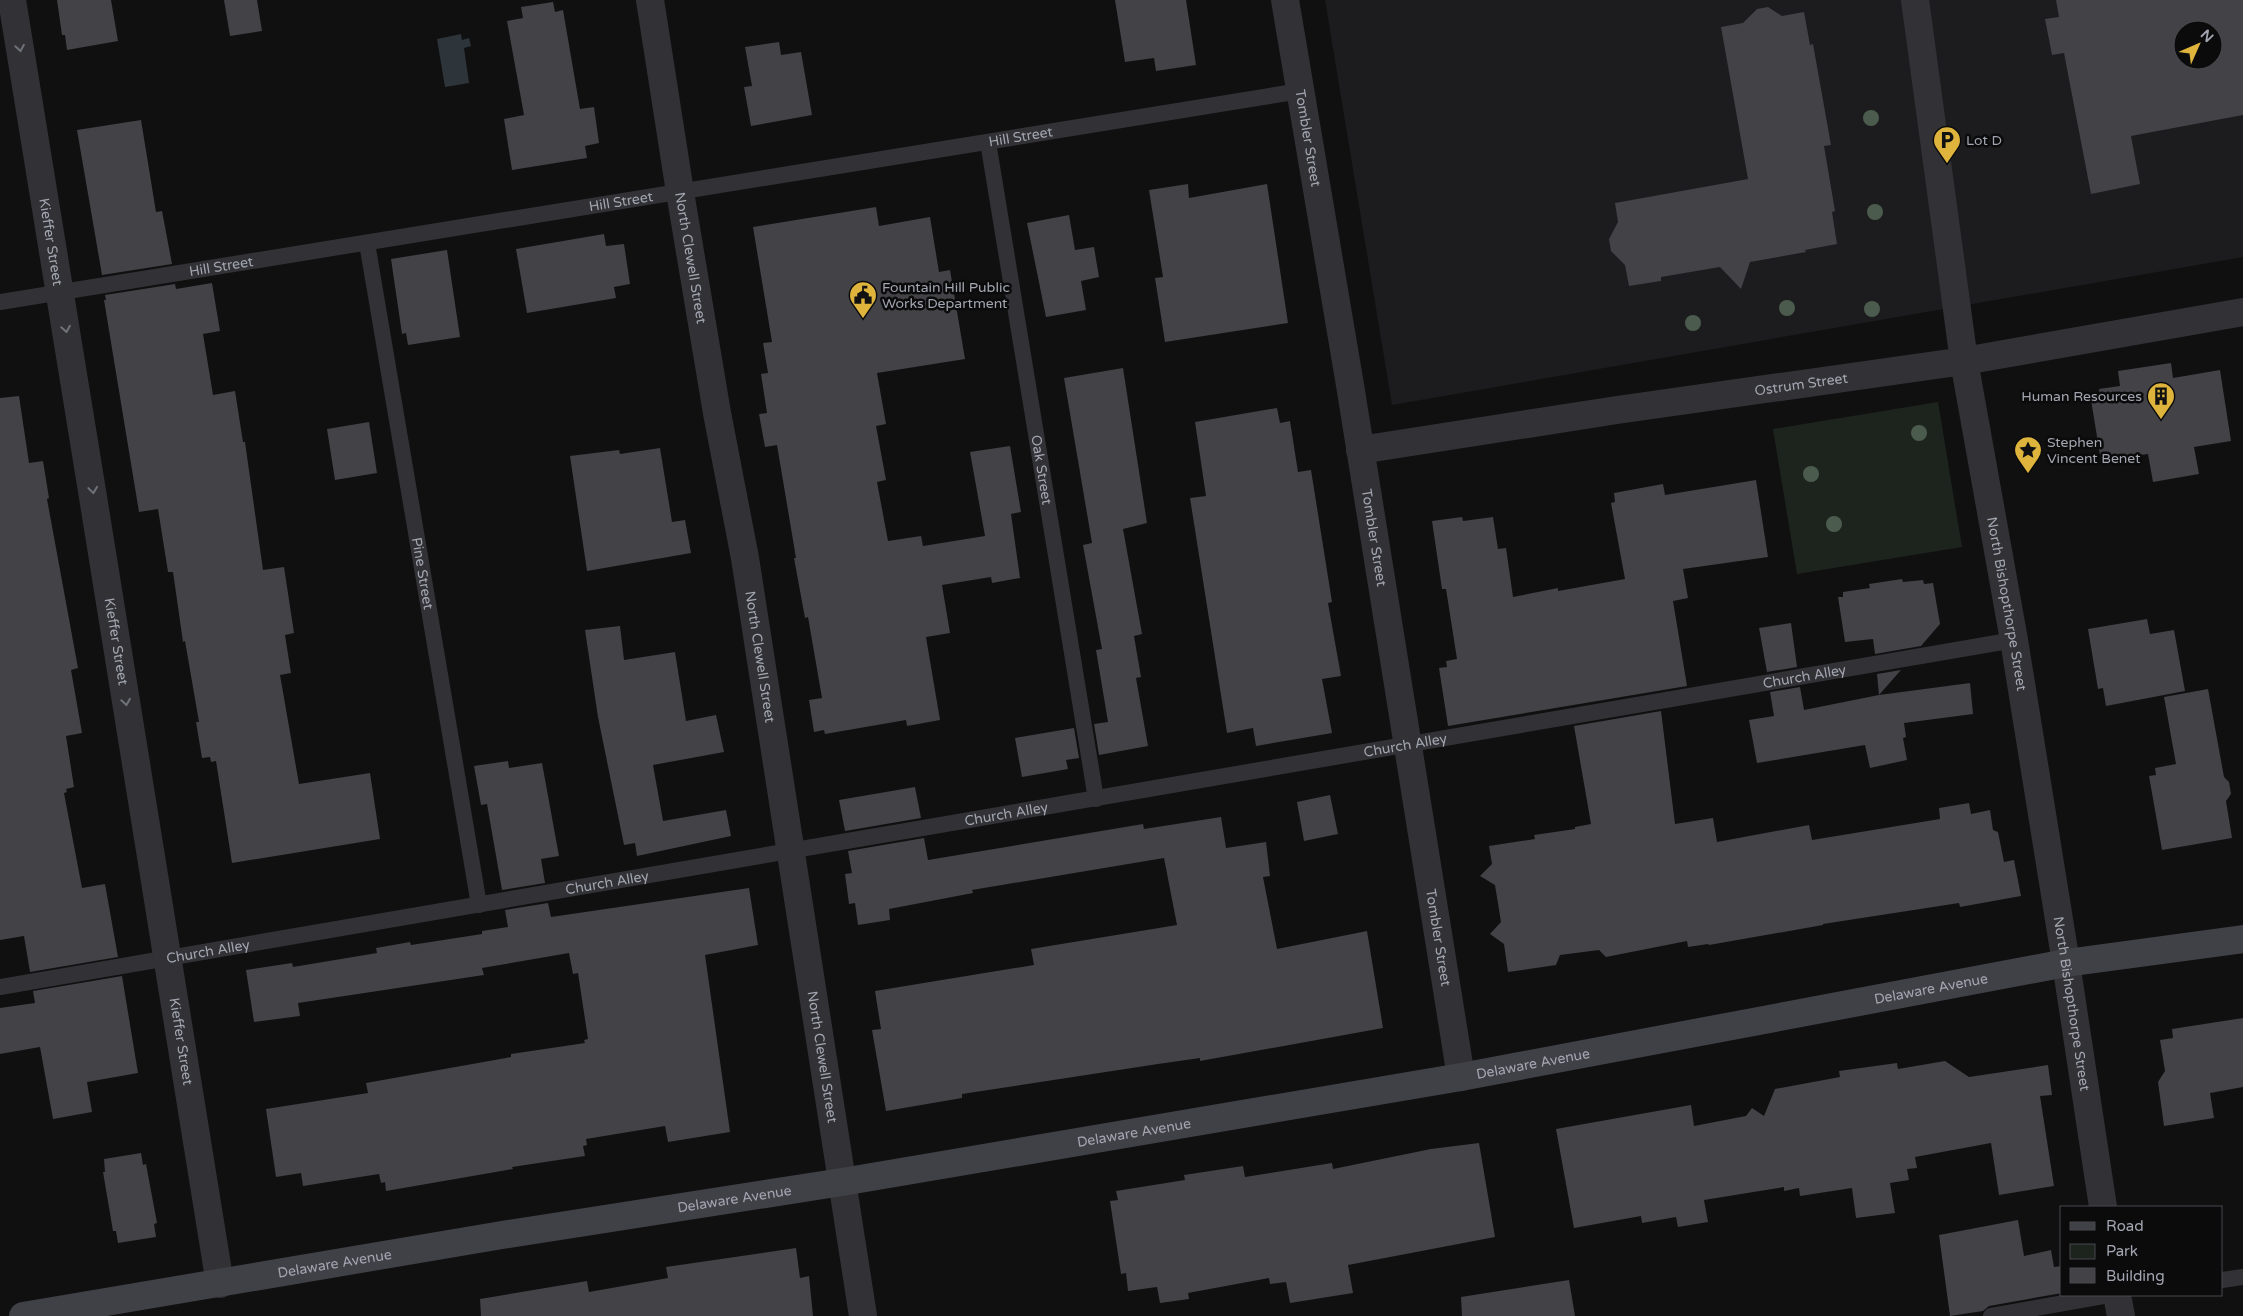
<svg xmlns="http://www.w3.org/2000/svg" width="2243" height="1316" viewBox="0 0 2243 1316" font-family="'Varela Round',sans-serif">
<rect width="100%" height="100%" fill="#101011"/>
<path fill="#1c1c1e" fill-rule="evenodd" d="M1325,0H2243V257L1392,405ZM2183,30H2213V60H2183Z"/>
<path fill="#1d241e" d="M1938,402L1962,547L1797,574L1773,429Z"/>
<path fill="#2d343a" d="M461,34L462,40L469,38L471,46L464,48L469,83L445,87L437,39Z"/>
<g fill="#424247" fill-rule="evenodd">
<path d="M57,0H111L118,41L67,50L65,35H62Z"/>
<path d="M224,0H257L262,31L230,36Z"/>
<path d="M1115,0H1186L1196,65L1156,71L1154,58L1125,62Z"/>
<path d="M2056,0H2243V115L2131,136L2140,184L2091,194L2064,53L2052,55L2045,19L2059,17ZM2183,30H2213V60H2183Z"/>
<path d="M553,2L555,12L563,10L580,109L594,107L599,143L585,146L587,158L512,170L504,119L524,115L507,21L523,18L521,7Z"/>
<path d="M1768,7L1782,16L1804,12L1810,45L1813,44L1831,145L1824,146L1835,211L1832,212L1837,244L1805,250L1806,252L1750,262L1741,289L1720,267L1661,277V281L1629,286L1625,265L1611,251L1609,239L1618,222L1615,203L1748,179L1721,27L1743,23L1757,9Z"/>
<path d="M779,42L781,55L801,52L812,115L751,126L744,87L752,86L745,47Z"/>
<path d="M141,120L156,212L162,211L172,264L102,275L77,130Z"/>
<path d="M1188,184L1189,198L1267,184L1288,323L1165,342L1155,278L1163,277L1149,190Z"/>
<path d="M876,207L879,226L930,217L939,272L950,270L965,359L877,373L886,424L876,426L886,480L877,482L888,541L921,536L923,546L985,536L970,452L1010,446L1021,512L1011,514L1020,578L992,583L991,577L942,585L950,633L926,637L940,720L907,726L906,720L825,734L824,730L814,732L809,700L822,698L808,617L805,618L794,558H796L777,445L765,447L759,414L767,413L761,374L768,373L763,343L772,342L753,227Z"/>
<path d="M1069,215L1075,250L1094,247L1099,277L1081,281L1086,310L1046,317L1027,223Z"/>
<path d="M604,234L606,246L624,244L630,284L614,287L616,298L527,313L516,249Z"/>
<path d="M447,250L460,337L408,345L406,333L402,334L391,259Z"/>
<path d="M212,283L220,331L203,334L213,395L235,391L243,442H245L263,570L284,567L294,633L285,635L291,673L280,675L299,784L370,773L380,839L232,863L216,761L211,762L210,757L202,758L196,722H199L185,641L183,642L173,572H168L158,509L139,512L104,300H106L105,295L175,284L176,289Z"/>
<path d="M2171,363L2173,378L2220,370L2231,441L2194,447L2199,474L2153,482L2148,454L2101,461L2091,400L2100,398L2099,389L2120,386L2118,371Z"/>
<path d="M1123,368L1147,523L1123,529L1142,634L1134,636L1141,677L1136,678L1148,746L1099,755L1094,724L1108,722L1096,650L1102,649L1083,545L1092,543L1064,378Z"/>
<path d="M19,396L29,463L43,461L49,498L47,499L78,668L71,670L82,733L66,736L74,787L66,789L67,792L64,793L82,888L105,884L118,957L30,972L24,936L0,940V398Z"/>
<path d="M1277,408L1280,423L1290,421L1298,472L1311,470L1332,602L1328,603L1341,676L1322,679L1332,733L1256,746L1253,728L1227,733L1190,498L1206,496L1195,422Z"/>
<path d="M369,422L377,473L335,480L327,429Z"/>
<path d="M660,448L672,522L685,520L691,553L587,571L570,456L619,450L620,454Z"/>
<path d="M1756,480L1768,557L1683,569L1688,598L1673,601L1687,686L1448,726L1439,668L1447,667L1446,661L1457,659L1446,589H1442L1432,521L1462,517L1463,521L1493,517L1498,549L1506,548L1513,597L1558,588V591L1625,579L1611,503L1615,502L1614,493L1663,484L1665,495Z"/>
<path d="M1902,579L1903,582L1923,580L1924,584L1933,583L1940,624L1921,646L1875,654L1873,639L1845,642L1838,597H1843V592L1870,588L1869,584Z"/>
<path d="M2147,619L2150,634L2174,630L2185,691L2106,706L2103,688L2098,689L2088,629Z"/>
<path d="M1791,623L1797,667L1767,672L1759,628Z"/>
<path d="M620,626L624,660L675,652L686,721L716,715L724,752L653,765L663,821L726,810L731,836L637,856L635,843L624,845L598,717L585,630Z"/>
<path d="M1901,670L1879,695L1877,674Z"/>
<path d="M1970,683L1973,714L1904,723L1906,737L1903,738L1907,760L1870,768L1865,745L1757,763L1749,720L1774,716L1770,692L1800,687L1804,710L1879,695Z"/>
<path d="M2208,689L2224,777L2229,782L2231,794L2226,801L2232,838L2162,850L2149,776L2156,775L2155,768L2176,764L2164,697Z"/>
<path d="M1661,711L1675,824L1713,818L1717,842L1809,825L1812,840L1940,819L1939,808L1969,803L1971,814L1990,810L1993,830L1998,832L2004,862L2014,860L2021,896L1960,907L1959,903L1823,924V925L1709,945L1708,944L1688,947L1687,941L1606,957L1599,950L1560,955L1556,965L1508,972L1504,944L1490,934L1501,922L1495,885L1480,876L1492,864L1489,846L1535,839L1534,835L1575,829V827L1591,824L1574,726Z"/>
<path d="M1074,728L1079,758L1066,760L1068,769L1022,777L1015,738Z"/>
<path d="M508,761L509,768L542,763L559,856L541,859L545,883L502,890L487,804L481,805L474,766Z"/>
<path d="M915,787L921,818L845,831L839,800Z"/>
<path d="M1330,795L1338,834L1304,841L1297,802Z"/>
<path d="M1221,817L1226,848L1266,842L1270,876L1263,877L1277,949L1367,931L1383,1028L1200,1061V1058L1158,1064L962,1094V1098L886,1111L872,1030L881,1029L875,991L1034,965L1031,949L1177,925L1164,858L972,890L973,893L889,909L890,920L858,925L855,903L849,904L845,874L852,873L848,851L924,838L928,860L1143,824L1144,829Z"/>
<path d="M749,888L758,945L705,955L730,1132L668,1142L665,1126L586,1139L587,1145L583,1146L585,1156L512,1167L513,1169L386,1191L385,1182L381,1183L379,1174L303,1186L301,1173L276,1177L266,1109L368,1093L366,1083L511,1057V1054L585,1043L584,1040L588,1039L578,973L573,974L569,953L482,968L484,975L298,1003L300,1016L254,1022L246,970L292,963L293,967L377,953L376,948L410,942L411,945L482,934V931L508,927L505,910L548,903L551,917Z"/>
<path d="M122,976L138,1073L87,1082L92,1112L53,1119L40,1047L0,1054V1008L35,1003L33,991Z"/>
<path d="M2243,1018V1087L2210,1093L2214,1118L2164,1126L2158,1082L2165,1071L2160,1040L2173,1038L2172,1029Z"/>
<path d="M1945,1061L1969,1077L2048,1065L2052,1095L2040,1096L2054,1186L1999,1195L1991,1143L1915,1157L1917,1168L1907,1169L1909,1180L1890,1183L1895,1213L1856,1218L1852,1188L1800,1196L1799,1188L1784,1191V1187L1704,1200L1708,1222L1678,1227L1676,1217L1642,1223L1641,1216L1574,1228L1556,1129L1691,1105L1694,1126L1746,1116L1752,1108L1764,1116L1775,1089L1840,1077L1839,1071L1897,1063L1898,1069Z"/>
<path d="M1479,1143L1495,1237L1348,1265L1353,1293L1290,1303L1286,1282L1270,1284L1269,1278L1188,1293L1189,1299L1160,1303L1157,1287L1128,1291L1126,1273L1121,1274L1110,1201L1118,1200L1116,1191L1185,1180L1184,1175L1243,1166L1245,1177L1332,1163L1333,1169L1431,1149Z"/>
<path d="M141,1153L143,1165L146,1164L157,1223L154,1224L156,1237L118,1243L116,1231H113L103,1172H105L104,1159Z"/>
<path d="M2018,1220L2024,1256L2051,1250L2054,1267L2062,1266V1293L1989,1306L1983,1311L1950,1316L1939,1235Z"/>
<path d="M796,1248L800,1278L809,1276L813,1316H481L480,1299L587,1281L589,1292L668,1278L666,1267Z"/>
<path d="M1569,1280L1575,1316H1462L1461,1297Z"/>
</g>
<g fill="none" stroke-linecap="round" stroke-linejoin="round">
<g stroke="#323236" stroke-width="16">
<path id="s1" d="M988,142L1096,799"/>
<path id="s2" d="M367,243L479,905"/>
<path id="s3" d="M0,302L1300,91"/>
<path id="s4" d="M0,987L2014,640"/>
<path d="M2222,1280L2243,1277"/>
<path d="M1991,1316L2109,1295"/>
</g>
<g stroke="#323236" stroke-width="28">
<path id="s5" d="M12,0C81,428 153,856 220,1284"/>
<path id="s6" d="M650,0L680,192L717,413L745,558L863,1316"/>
<path id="s7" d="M1285,0L1350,385L1461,1077"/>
<path id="s8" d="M1915,0L1964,361L2014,640L2066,963L2103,1207"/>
<path id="s9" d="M1360,450L1617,410L1964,361L2243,312"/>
<path d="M2117,1295L2121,1316"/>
</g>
<path stroke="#404146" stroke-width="28" id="s10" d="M23,1316L502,1235L842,1182L1461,1077L2066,963L2243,939"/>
</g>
<g fill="#4b5c4e">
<circle cx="1871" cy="118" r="8"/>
<circle cx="1875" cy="212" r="8"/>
<circle cx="1787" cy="308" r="8"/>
<circle cx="1872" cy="309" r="8"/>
<circle cx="1693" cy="323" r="8"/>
<circle cx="1919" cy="433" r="8"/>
<circle cx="1811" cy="474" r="8"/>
<circle cx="1834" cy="524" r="8"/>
</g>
<defs><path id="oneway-chevron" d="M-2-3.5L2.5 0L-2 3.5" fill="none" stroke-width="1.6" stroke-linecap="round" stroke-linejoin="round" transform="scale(1.25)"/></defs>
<g stroke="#70727a">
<use href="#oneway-chevron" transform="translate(20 48) rotate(81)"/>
<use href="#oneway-chevron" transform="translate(66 329) rotate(80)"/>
<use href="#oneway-chevron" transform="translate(93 490) rotate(82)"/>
<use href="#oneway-chevron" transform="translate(126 702) rotate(81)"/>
</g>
<defs>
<g id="parking-pin" transform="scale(1.4375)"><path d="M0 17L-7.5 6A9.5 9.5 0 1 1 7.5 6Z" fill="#deb43c" stroke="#0b0b0c"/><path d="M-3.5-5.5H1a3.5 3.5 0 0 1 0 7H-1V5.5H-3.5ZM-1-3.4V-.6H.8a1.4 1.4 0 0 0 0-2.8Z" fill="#111"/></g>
<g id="civic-pin" transform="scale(1.4375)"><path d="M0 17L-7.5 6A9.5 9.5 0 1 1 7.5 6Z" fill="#deb43c" stroke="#0b0b0c"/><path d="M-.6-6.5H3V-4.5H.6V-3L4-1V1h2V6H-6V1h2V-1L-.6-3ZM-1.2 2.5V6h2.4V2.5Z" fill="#111"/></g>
<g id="building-pin" transform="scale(1.4375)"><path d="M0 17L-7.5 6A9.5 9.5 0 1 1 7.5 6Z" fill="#deb43c" stroke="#0b0b0c"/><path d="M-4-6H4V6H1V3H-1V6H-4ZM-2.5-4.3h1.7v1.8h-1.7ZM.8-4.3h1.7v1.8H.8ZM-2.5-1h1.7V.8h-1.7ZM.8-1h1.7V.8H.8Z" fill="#111"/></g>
<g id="sight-pin" transform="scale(1.4375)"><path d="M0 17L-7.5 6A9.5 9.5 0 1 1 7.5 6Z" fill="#deb43c" stroke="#0b0b0c"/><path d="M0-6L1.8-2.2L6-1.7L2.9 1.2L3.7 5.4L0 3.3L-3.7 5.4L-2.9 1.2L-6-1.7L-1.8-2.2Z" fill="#111"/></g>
</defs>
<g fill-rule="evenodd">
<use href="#parking-pin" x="1947" y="140"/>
<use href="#civic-pin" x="863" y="295"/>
<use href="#building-pin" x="2161" y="396"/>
<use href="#sight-pin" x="2028" y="450"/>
</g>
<g text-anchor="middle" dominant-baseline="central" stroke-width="5" stroke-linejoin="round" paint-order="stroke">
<g font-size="14" fill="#a3a6b1" stroke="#0b0b0c">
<text stroke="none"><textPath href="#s3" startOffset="1034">Hill Street</textPath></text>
<text stroke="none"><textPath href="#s7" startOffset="140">Tombler Street</textPath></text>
<text stroke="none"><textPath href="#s3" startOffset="629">Hill Street</textPath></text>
<text stroke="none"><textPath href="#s5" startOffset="245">Kieffer Street</textPath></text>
<text stroke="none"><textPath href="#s6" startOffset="261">North Clewell Street</textPath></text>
<text stroke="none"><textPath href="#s3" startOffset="224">Hill Street</textPath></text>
<text stroke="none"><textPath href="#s9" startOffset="446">Ostrum Street</textPath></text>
<text stroke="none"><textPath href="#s1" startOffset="332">Oak Street</textPath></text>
<text stroke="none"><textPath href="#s7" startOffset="545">Tombler Street</textPath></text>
<text stroke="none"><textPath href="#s2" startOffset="335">Pine Street</textPath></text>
<text stroke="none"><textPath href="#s8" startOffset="611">North Bishopthorpe Street</textPath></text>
<text stroke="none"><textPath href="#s5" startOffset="650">Kieffer Street</textPath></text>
<text stroke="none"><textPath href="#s6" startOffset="666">North Clewell Street</textPath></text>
<text stroke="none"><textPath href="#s4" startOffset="1831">Church Alley</textPath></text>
<text stroke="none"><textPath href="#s4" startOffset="1426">Church Alley</textPath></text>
<text stroke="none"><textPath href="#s4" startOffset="1021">Church Alley</textPath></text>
<text stroke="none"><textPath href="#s4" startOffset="616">Church Alley</textPath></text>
<text stroke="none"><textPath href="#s7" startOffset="950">Tombler Street</textPath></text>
<text stroke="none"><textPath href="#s4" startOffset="211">Church Alley</textPath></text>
<text stroke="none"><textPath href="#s10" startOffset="1936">Delaware Avenue</textPath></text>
<text stroke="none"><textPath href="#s8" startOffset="1016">North Bishopthorpe Street</textPath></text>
<text stroke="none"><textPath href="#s5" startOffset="1055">Kieffer Street</textPath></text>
<text stroke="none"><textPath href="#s6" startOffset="1071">North Clewell Street</textPath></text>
<text stroke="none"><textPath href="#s10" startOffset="1531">Delaware Avenue</textPath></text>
<text stroke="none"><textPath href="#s10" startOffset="1126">Delaware Avenue</textPath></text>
<text stroke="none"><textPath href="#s10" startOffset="721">Delaware Avenue</textPath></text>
<text stroke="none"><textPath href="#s10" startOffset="316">Delaware Avenue</textPath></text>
</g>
<g font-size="14" fill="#a3a6b1" stroke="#0b0b0c" text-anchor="start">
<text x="1966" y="140">Lot D</text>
<text x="882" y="287">Fountain Hill Public<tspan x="882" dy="16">Works Department</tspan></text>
<text x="2142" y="396" text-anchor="end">Human Resources</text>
<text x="2047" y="442">Stephen<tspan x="2047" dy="16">Vincent Benet</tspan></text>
</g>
</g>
<rect x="2060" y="1206" width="162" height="90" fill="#0b0b0c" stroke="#48494e"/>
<rect x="2070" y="1222" width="25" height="8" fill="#404146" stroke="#48494e"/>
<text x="2106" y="1231" font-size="15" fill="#a3a6b1">Road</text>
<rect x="2070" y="1244" width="25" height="15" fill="#1d241e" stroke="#48494e"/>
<text x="2106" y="1256" font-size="15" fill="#a3a6b1">Park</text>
<rect x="2070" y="1268" width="25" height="15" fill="#424247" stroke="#48494e"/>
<text x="2106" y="1281" font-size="15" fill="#a3a6b1">Building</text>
<g transform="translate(2198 45) rotate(45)"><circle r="24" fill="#0b0b0c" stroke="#48494e"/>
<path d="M0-4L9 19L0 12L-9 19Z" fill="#deb43c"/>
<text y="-8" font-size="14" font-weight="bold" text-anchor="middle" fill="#a3a6b1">N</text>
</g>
</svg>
